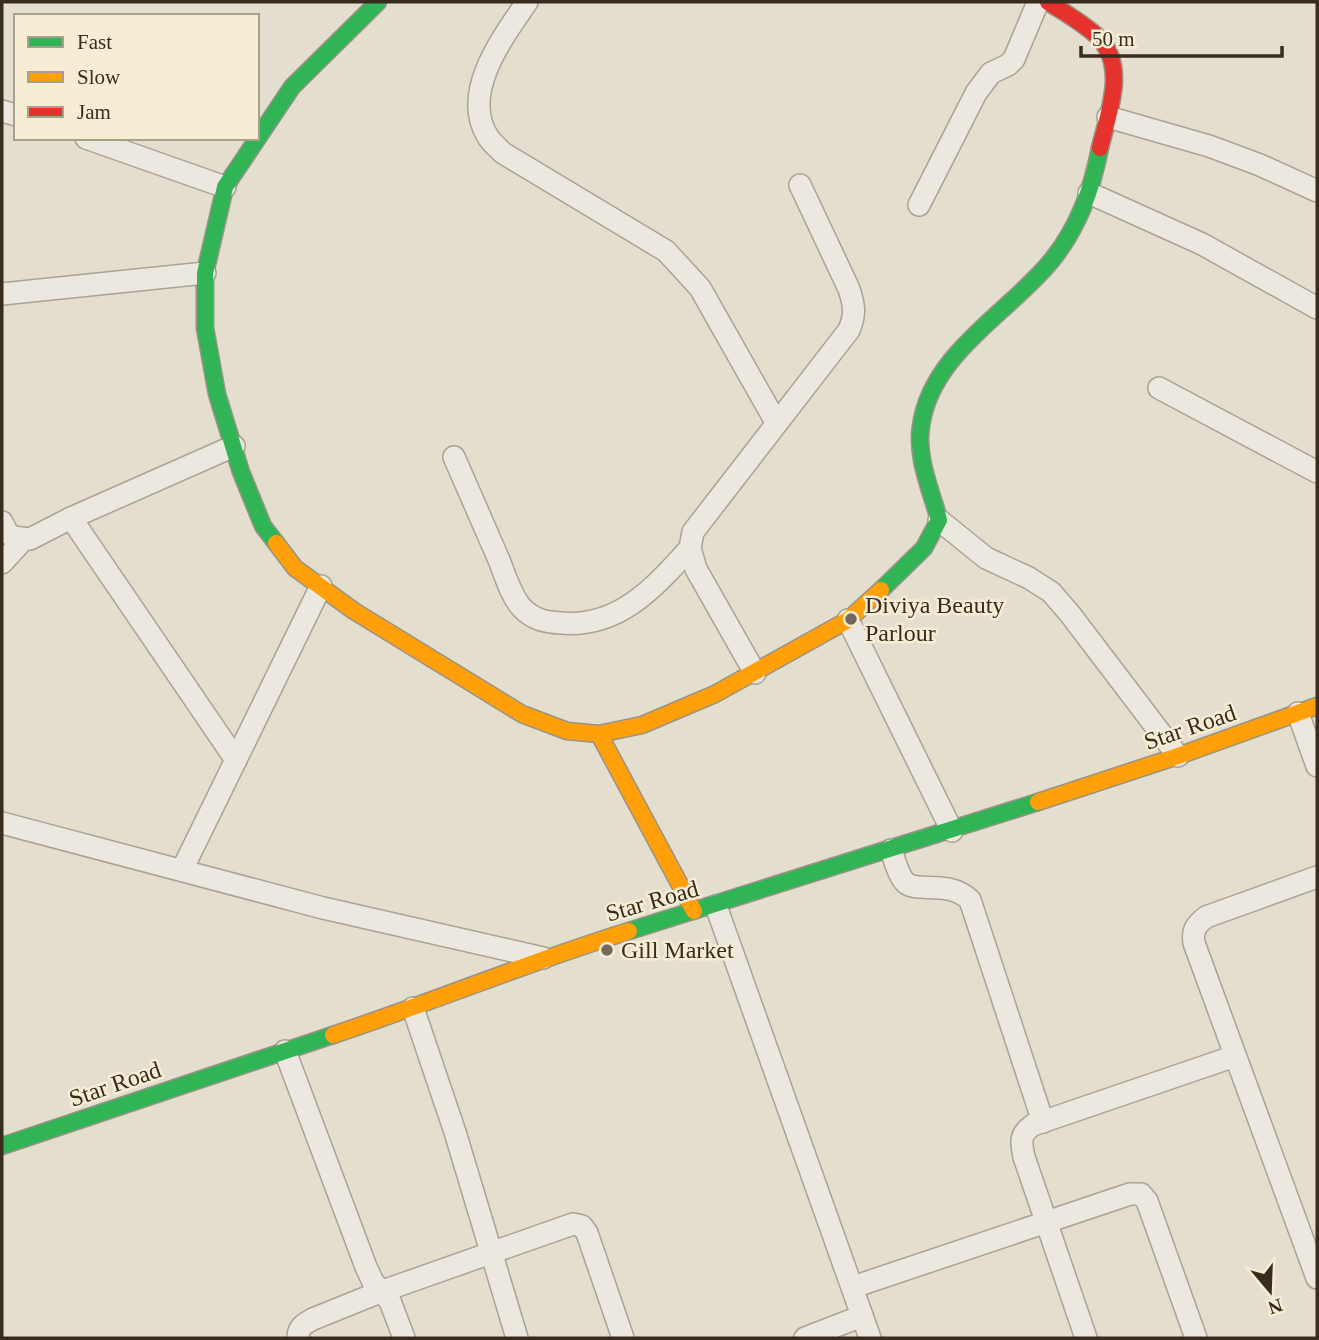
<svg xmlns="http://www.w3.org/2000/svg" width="1319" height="1340" viewBox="0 0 1319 1340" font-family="Georgia,serif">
<rect width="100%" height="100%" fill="#e4dece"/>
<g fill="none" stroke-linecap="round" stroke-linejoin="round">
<g stroke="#a9a397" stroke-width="24">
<g id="street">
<path d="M527,2C503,37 460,93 488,137C491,142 498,148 503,153L666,251L700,288L776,422"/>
<path d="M2,111L16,115"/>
<path d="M1108,117L1209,146L1260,165L1317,191"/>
<path d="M86,138L225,187"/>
<path d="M1089,193L1202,244L1317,308"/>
<path d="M919,205L976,93L991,73L1008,65L1014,59L1038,2"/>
<path d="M2,294L205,273"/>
<path d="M1159,388L1317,472"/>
<path d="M454,457C469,491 484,526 499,560C505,575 511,596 522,608C534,620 545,622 561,623C619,628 655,587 690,548"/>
<path d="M71,518L236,760"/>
<path d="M939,520L986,558L1029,578L1051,592L1070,614L1178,756"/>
<path d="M2,522L7,532L13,537L30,539L71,518L234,446"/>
<path d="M2,563L24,539"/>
<path d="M848,620L952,831"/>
<path d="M755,673L696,569L690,548L693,532L849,330C856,314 854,304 849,289L800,185"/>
<path d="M1298,713L1317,766"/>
<path d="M2,823L323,908L543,958"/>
<path d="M891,850C895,860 897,873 904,881C915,895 947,878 970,900L1043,1122"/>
<path d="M182,870L321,586"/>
<path d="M1317,877L1206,917C1196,925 1192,930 1194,943L1317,1278"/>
<path d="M716,906L870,1338"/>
<path d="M413,1008L455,1132L517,1338"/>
<path d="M285,1051L366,1267L373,1282L390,1301L404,1338"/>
<path d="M853,1287L1130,1194H1141L1147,1201L1196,1338"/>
<path d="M298,1338C298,1327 304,1324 313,1319L380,1292L573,1224L582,1226L587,1233L623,1338"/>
<path d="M805,1338L862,1316"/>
<path d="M1086,1338L1024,1157C1021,1142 1019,1135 1033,1125L1235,1056"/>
</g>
</g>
<g stroke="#999386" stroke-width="19">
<g id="fast">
<path d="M276,543L263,526L241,472L217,394L205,328V273L225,187L292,87L378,2"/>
<path d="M881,590L924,548L939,520C931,490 916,458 921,426C931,353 1009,313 1052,260C1079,226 1092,189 1100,148"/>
<path d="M629,931L1038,802"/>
<path d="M2,1146L333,1035"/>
</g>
</g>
<g stroke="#999386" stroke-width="19">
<g id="slow">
<path d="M276,543L295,568L354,611L522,714L567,731L599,734"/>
<path d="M1038,802L1178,756L1317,706"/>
<path d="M694,911L599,734L642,725L715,694L848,620L881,590"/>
<path d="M333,1035C432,1002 529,962 629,931"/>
</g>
</g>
<g stroke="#999386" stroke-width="19">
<path id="jam" d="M1048,2C1065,13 1083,23 1098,37C1128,67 1108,113 1100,148"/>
</g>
<use href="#street" stroke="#ece8df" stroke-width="21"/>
<use href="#fast" stroke="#30b455" stroke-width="16"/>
<use href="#slow" stroke="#ff9f0a" stroke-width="16"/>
<use href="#jam" stroke="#e5322d" stroke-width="16"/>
</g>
<g fill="#746a5c" stroke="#f5edd4" stroke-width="2.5">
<circle cx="851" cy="619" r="7"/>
<circle cx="607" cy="950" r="7"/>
</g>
<g text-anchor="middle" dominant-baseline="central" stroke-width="5" stroke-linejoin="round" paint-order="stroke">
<g font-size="24" fill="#382c1e" stroke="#f5edd4" text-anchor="start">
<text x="865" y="605">Diviya Beauty<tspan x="865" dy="28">Parlour</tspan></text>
<text x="621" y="950">Gill Market</text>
</g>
<g font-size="24" fill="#382c1e" stroke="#f5edd4">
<text transform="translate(1190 727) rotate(-19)">Star Road</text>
<text transform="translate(652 901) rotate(-16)">Star Road</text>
<text transform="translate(115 1084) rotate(-19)">Star Road</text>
</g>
</g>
<rect width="1319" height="1340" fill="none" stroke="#382c1e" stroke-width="7"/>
<rect x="14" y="14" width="245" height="126" fill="#f5edd4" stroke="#a9a08b" stroke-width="2"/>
<rect x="28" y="37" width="35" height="10" fill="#30b455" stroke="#a9a08b" stroke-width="2"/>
<text x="77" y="49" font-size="21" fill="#382c1e">Fast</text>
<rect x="28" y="72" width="35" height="10" fill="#ff9f0a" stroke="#a9a08b" stroke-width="2"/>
<text x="77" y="84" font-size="21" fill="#382c1e">Slow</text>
<rect x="28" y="107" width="35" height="10" fill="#e5322d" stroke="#a9a08b" stroke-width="2"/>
<text x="77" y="119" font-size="21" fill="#382c1e">Jam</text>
<g transform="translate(1270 1291) rotate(161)" stroke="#f5edd4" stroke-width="5" paint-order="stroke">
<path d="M0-5L12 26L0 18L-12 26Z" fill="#382c1e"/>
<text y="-10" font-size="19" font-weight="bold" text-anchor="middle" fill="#382c1e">N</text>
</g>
<path d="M1081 46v10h201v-10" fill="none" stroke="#382c1e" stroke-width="3.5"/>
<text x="1092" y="46" font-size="21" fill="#382c1e" stroke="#f5edd4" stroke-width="5" paint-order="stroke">50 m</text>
</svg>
